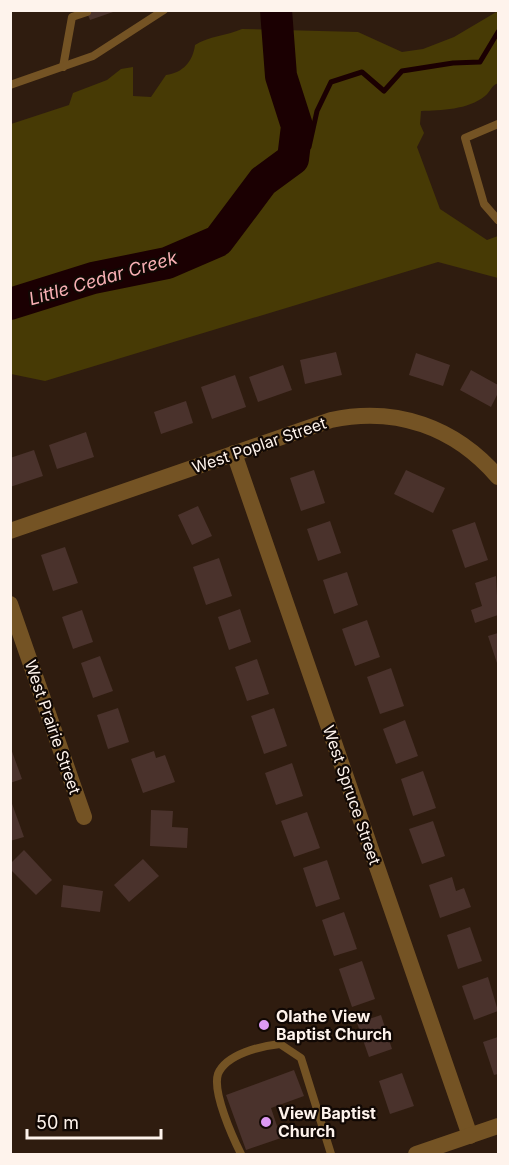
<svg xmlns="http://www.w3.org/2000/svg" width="509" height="1165" viewBox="0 0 509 1165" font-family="Inter,sans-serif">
<rect width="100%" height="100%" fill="#2f1c0f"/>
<path fill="#473a05" d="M498,11V83C491,86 491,91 485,96C468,110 441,110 421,111L420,124L424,133L417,147L440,209L487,240L498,236V278L438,262L45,381L11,374V124L69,105L73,93L107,80L121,69L133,67V96L151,97L166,75C183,73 193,61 195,45C209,36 226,36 242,29L358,32L402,52L423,49L454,37Z"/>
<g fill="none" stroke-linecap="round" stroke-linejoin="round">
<path stroke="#1b0002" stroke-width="5" d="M293,159L309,147L317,111L331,82L362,72L384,91L402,71L453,63L480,62L498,32"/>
<path stroke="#1b0002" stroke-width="32" d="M10,304L93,278L167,263L218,241L263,181L293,159L297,126L281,76L276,10"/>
</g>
<g fill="#4a322c">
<path d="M86,10H116V11L90,20Z"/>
<path d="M336,352L342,375L305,384L300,360Z"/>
<path d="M416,353L450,365L443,386L409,375Z"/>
<path d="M283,365L292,390L258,402L249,377Z"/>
<path d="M471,370L498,385V393L491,407L460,390Z"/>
<path d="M235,375L246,407L212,419L201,387Z"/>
<path d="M186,401L193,423L161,434L154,412Z"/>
<path d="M86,432L94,457L57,469L49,445Z"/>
<path d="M34,450L43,476L10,487V458Z"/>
<path d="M314,470L325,503L301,511L290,478Z"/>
<path d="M406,470L445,488L433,513L394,494Z"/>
<path d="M198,506L212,536L192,545L178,515Z"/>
<path d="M330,521L341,553L318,561L307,529Z"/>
<path d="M475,522L488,560L465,568L452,530Z"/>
<path d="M65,547L78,583L53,591L41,555Z"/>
<path d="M219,558L232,596L206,605L193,567Z"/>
<path d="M347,572L358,605L334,614L323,580Z"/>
<path d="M496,576L498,615L475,623L471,610L482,606L475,583Z"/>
<path d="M240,609L251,642L229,650L218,617Z"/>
<path d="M82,610L93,642L73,649L62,617Z"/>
<path d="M367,620L380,657L355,666L342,629Z"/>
<path d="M498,633V666L488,636Z"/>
<path d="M100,656L113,691L93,698L81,663Z"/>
<path d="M257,659L269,694L247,701L235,667Z"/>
<path d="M391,668L404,706L380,714L367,677Z"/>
<path d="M118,708L129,742L108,749L97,715Z"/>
<path d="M274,708L287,746L264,754L251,716Z"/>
<path d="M405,720L418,756L396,764L383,729Z"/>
<path d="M10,746L22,779L10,783Z"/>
<path d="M154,751L156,758L165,755L175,782L143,793L131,759Z"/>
<path d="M292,763L303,796L276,805L265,773Z"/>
<path d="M423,771L436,808L413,816L401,779Z"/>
<path d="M10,798L24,837L10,841Z"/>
<path d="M151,810L173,811L172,827L188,828L187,848L150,846Z"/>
<path d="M307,812L320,848L294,857L281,821Z"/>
<path d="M433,821L445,856L422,864L409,829Z"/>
<path d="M24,850L52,880L36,895L10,869V864Z"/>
<path d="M143,859L159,876L129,902L114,885Z"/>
<path d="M327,860L340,899L316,907L303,868Z"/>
<path d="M452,877L456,891L464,888L471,907L440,918L429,885Z"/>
<path d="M63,885L103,891L100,912L61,907Z"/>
<path d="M344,912L357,949L334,956L322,920Z"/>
<path d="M470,927L482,961L458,969L447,935Z"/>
<path d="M362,961L375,999L352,1007L339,969Z"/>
<path d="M488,977L498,1011L474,1020L462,986Z"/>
<path d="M381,1015L392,1049L369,1057L357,1023Z"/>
<path d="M498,1037V1074L494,1075L483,1042Z"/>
<path d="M294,1070L304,1096L271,1108L281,1138L246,1150L226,1095Z"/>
<path d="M402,1073L414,1106L390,1114L379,1081Z"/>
</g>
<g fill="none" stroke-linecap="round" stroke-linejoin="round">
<g stroke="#745324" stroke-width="8">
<path d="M63,67L72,17L87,12"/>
<path d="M10,85L93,56L164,10"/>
<path d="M498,124L465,138L484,204L498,220"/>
<path d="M241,1154C233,1138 212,1092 218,1074C226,1054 261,1046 280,1044L301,1058L331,1154"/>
</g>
<g stroke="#745324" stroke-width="16">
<path d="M234,453L470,1136"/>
<path d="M10,531L331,420C396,406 455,427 498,477"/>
<path d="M10,604L84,817"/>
<path d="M416,1154L498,1126"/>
</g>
</g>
<g fill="#dc99f4" stroke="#110804" stroke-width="2">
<circle cx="264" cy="1025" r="6"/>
<circle cx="266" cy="1122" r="6"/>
</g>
<g text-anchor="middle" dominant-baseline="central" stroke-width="4.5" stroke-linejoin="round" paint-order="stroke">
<g font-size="16" fill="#fef3ec" stroke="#110804">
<text transform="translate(259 445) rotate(-19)">West Poplar Street</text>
<text transform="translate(53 727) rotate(71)">West Prairie Street</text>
<text transform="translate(352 795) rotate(71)">West Spruce Street</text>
</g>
<g font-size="16" font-weight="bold" fill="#fef3ec" stroke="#110804" text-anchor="start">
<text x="276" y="1016">Olathe View<tspan x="276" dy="18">Baptist Church</tspan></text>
<text x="278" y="1113">View Baptist<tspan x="278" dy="18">Church</tspan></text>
</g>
<g font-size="18" font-style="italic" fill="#f7afb3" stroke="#110804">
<text transform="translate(103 278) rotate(-16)">Little Cedar Creek</text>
</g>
</g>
<rect width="509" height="1165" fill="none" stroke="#fef3ec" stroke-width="24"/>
<path d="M27 1129v9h134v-9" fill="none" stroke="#fef3ec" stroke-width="3"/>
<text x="36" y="1129" font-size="18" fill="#fef3ec" stroke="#110804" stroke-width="4.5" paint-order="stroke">50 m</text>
</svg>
